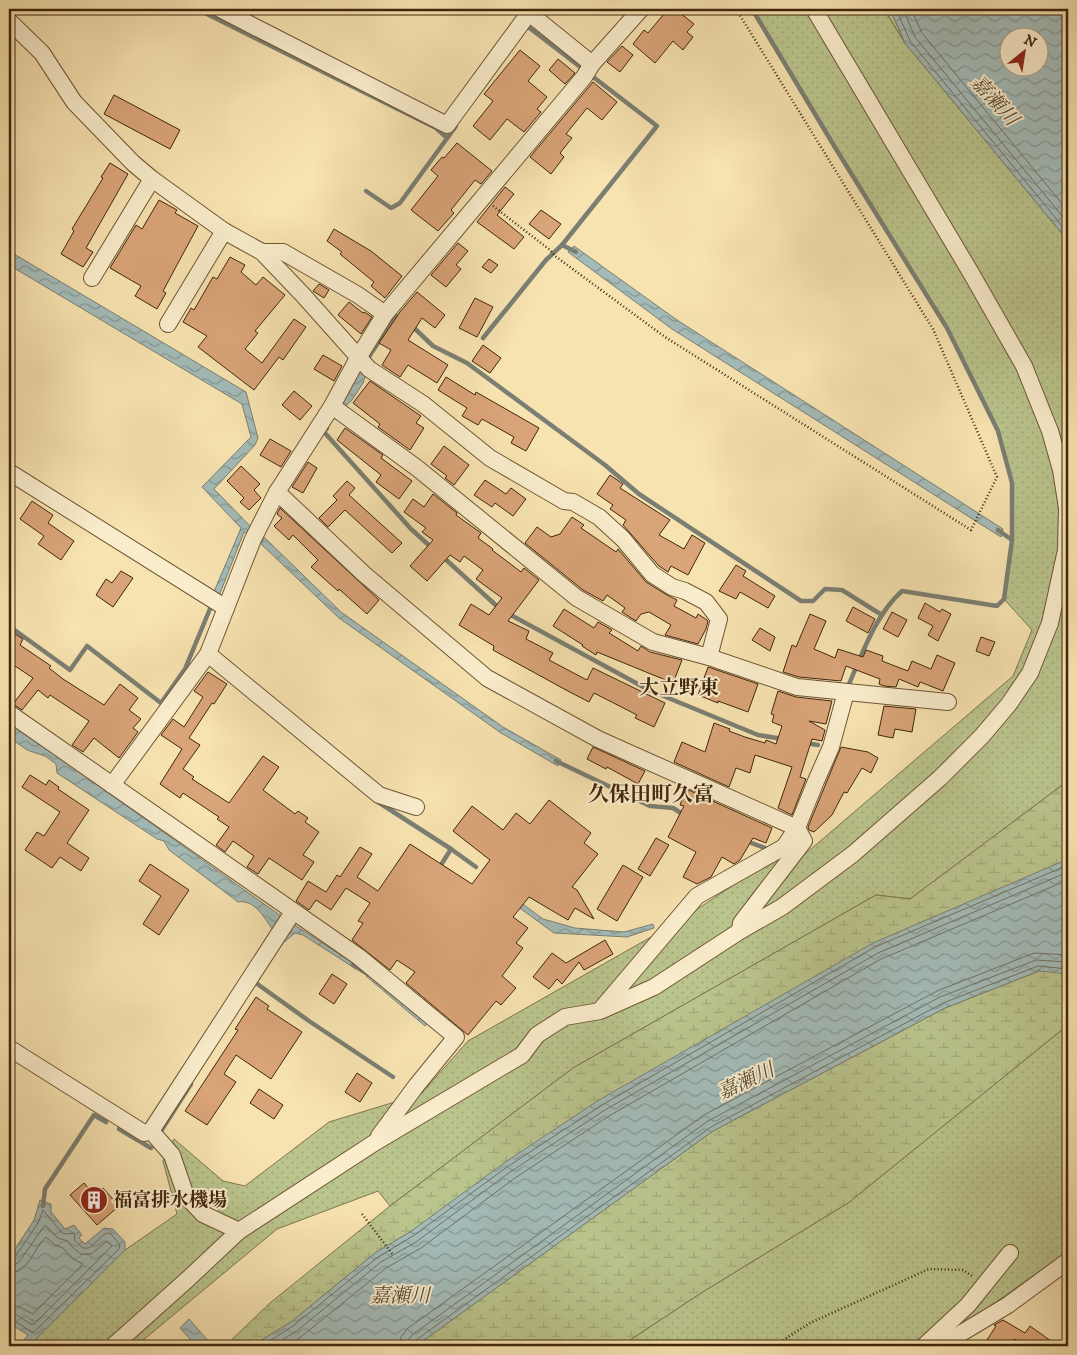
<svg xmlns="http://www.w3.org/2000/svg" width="1077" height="1355" viewBox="0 0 1077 1355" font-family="'IM FELL DW Pica','Noto Serif JP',serif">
<defs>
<pattern id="grass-dots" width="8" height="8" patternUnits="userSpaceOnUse" patternTransform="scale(1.25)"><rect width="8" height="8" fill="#bac48d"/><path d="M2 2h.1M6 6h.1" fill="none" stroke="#a1a878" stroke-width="1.8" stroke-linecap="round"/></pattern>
<pattern id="wetland-marsh" width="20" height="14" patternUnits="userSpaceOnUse" patternTransform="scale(1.25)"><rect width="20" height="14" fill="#bac48d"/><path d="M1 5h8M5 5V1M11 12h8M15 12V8" fill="none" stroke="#a1a878"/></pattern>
<pattern id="water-waves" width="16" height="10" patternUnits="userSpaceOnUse" patternTransform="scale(1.25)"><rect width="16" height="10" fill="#a3bbb8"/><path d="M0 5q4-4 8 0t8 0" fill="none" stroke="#869894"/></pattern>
</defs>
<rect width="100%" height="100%" fill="#f7e3b0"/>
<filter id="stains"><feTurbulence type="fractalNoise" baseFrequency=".004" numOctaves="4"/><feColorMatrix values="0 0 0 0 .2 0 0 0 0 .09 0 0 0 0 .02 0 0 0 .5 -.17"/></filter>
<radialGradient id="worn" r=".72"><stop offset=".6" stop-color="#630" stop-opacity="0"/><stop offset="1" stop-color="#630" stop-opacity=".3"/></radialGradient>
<g fill="url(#grass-dots)" stroke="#7d754c">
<path d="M752,9H884L905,43L1068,241V779L1065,783L910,899L876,895L573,1068L390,1206L378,1191L277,1229L136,1346H29L125,1250L177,1214L163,1161L174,1139L223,1181L245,1186L329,1122L421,1094L468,1041L681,920L780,854L797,861L1013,676L1032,630L1004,599L1012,540V483L998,431L947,328L836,149Z"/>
<path d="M1068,1025V1251L934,1346H621L701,1293L848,1203Z"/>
</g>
<g fill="url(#wetland-marsh)" stroke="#7d754c">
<path d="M884,9H890L905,43Z"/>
<path d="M1068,779V883L410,1232L375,1253L291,1322L252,1346H225L270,1303L390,1206L573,1068L876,895L910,899L1065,783Z"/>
<path d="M1068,964V1025L848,1203L701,1293L621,1346H416L713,1131L945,1008L1039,971Z"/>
</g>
<g fill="url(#water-waves)" stroke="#7b7f73" fill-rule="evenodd">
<path d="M890,9H1068V241L905,43ZM1010,38H1040V68H1010Z"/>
<path d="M574,246L677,320L1003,529L1001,537L672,329L568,252Z"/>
<path d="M9,251L246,392L258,438L255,445L214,489L251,527L248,534L244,532L219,596L213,594L241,528L202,487L251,437L242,404L9,265Z"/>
<path d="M373,350L363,383L352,400L332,419L366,356Z"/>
<path d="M264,537L341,612L503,727L561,760L558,766L501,733L339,618L261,544Z"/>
<path d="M9,722L281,916L273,930C264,918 255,899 238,902L169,850L164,841L157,839L57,773L56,764L45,756L27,750L9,737Z"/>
<path d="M1068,859V974L1039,971L945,1008L713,1131L416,1346H252L291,1322L375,1253L410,1232L504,1163L599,1100L873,943Z"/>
<path d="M520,902L543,919L575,928L624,932L653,924L654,928L627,937L554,933L517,906Z"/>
<path d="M293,924L358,966L356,969L303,935L295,933L283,943L267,964Z"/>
<path d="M369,973L431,1020L425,1026L366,976Z"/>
<path d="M40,1200L51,1204V1212L65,1229L74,1225L82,1235L79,1238L85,1244L104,1228L113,1229L125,1242V1250L29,1346H19L28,1335L9,1323V1258L34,1220Z"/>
<path d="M189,1319L213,1346H196L180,1328Z"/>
</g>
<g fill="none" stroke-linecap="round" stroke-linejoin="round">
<g stroke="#727062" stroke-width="1">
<path d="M896,9L910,41L1068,233"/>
<path d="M903,9L915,37L1068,223"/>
<path d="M911,9L922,33L1068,211"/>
<path d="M9,1260L15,1257L38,1223L43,1210L62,1233L66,1234L74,1233L75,1241L83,1248H89L106,1233L111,1234L120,1245L119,1249L34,1332H32L13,1320L9,1319"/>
<path d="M9,1266L14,1265L19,1262L45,1225L58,1238L68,1241L72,1247L81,1254H91L107,1241L112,1246L34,1324H31L15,1314L9,1312"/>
<path d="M9,1273C29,1273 33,1249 46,1237L55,1245L63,1248L73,1259L83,1264L33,1314L17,1306L9,1305"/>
<path d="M262,1346L293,1326L378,1257L413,1236L507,1167L602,1105L875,947L1068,865"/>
<path d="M273,1346L298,1330L381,1262L416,1242L510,1172L605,1110L878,953L1068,872"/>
<path d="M287,1346L302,1336L386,1268L421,1248L515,1178L609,1116L881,959L1068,880"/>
<path d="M399,1346L401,1337L407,1329L704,1115L937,991L1034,953L1068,955"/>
<path d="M407,1346L408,1340L412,1335L708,1121L940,997L1036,960L1068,962"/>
<path d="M413,1346L416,1340L711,1127L943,1003L1038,966L1068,969"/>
</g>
<g stroke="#7b7f73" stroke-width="4.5">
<path d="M197,9L436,128L447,138"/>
<path d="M752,9L836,149L947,328L998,431L1012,483V540L1004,599L997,606L902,591C876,614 863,652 849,684"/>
<path d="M366,191L391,208L400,203L456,126"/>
<path d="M562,245L576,252"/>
<path d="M411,325L433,346L467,363L605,465L639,494L801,601H813L825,589L842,590L882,615"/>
<path d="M483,338L546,260L562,245L657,126L527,26L526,28"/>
<path d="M370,355L396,316L401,318"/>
<path d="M327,428L324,432L411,529L433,549"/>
<path d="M998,530L1012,540"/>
<path d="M443,557L500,609"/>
<path d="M507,613L649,690L758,735L783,739"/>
<path d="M9,626L70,670L87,646L161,703L185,669L212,604"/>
<path d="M805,743L818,745"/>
<path d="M556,761L650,806L673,808L684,815"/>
<path d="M378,802L451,849L439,868"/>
<path d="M746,841L765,848"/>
<path d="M451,849L476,867"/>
<path d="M353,965L368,974"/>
<path d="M256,983L309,1021L393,1077"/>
<path d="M119,1129L151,1148"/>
<path d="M161,1131L191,1084"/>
<path d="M43,1206L45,1189L94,1115L106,1122"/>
</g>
</g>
<g fill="#d9a477" stroke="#40260c">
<path d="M668,9H675L694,24L687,32L693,37L683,50L673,41L655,63L633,44L644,30L648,33Z"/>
<path d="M622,46L633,55L620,72L607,62Z"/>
<path d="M520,50L540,66L528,81L547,97L537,109L541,112L524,132L507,119L490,140L473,126L493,101L484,94Z"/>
<path d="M558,59L575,73L565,84L549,70Z"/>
<path d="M593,82L617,102L602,120L587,108L566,134L572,138L560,153L564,157L551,174L530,157Z"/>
<path d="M114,95L180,130L170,149L104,114Z"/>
<path d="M457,143L492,171L481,184L475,180L451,210L454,213L438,231L411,210L438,176L431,170L442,157L444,158Z"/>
<path d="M110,163L128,174L86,248L93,252L83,267L61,254L74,231L72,229L103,178L101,177Z"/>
<path d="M505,187L514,194L497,215L524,237L514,249L477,222Z"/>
<path d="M159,200L177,210L175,213L198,226L163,291L166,293L157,309L135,296L141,286L110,268L136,225L142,229Z"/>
<path d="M541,210L561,224L549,239L529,224Z"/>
<path d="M334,229L371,251L402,276L385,298L371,286L374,282L340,254L342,252L327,241Z"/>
<path d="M458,243L468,251L456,265L461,269L446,287L431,275Z"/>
<path d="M230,257L245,265L241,272L256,285L263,277L285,295L255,331L258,333L245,349L262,363L294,319L306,327L283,360L279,357L254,390L198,347L207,336L183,322L191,308L194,310L213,277L217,279Z"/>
<path d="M489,259L498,265L491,273L482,267Z"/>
<path d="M319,284L329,290L324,298L313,291Z"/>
<path d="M417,292L445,315L435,328L422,318L408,340L448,365L437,383L408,365L400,377L382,365L391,350L379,343L400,312Z"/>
<path d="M475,298L493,307L477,337L459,328Z"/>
<path d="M349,302L363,313L364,312L372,317L361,334L338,315Z"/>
<path d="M483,345L501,358L490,373L472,361Z"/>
<path d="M323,355L342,366L334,381L314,369Z"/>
<path d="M446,377L475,395L476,392L539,428L526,451L511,443L514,437L482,419L478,425L462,416L467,408L438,390Z"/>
<path d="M370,381L421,416L416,423L424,428L410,450L378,427L380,424L353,403Z"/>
<path d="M294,391L312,406L300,420L282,405Z"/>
<path d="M345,428L383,455L381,458L412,481L399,499L376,482L381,475L337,440Z"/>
<path d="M270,439L291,451L281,467L260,455Z"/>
<path d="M444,446L469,465L454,485L445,478L447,476L431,464Z"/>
<path d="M308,462L317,468L303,493L292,487Z"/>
<path d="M241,466L260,484L254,490L261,498L249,510L240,502L244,498L227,481Z"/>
<path d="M610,475L623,484L620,488L670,520L659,535L684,549L692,535L705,543L688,575L671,566L668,572L659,566L623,525L626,520L610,509L613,505L597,494Z"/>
<path d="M485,480L506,494L511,488L526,499L513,516L495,503L492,507L474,495Z"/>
<path d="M347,481L355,488L349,495L402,543L392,553L345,510L328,527L319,518L337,500L333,496Z"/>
<path d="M433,494L457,513L456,515L481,533L478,538L493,549L492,550L521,572L524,568L539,580L508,621L529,631L526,639L553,653L549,660L587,680L593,668L665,703L654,727L635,718L637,715L594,693L589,702L566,690L493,650L494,646L459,625L471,604L489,615L502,598L476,579L483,570L464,556L460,562L450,555L427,581L410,566L433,540L422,532L426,528L404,512L413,499L424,507Z"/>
<path d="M32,501L53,515L48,523L74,541L61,560L38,544L44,536L20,519Z"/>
<path d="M280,508L379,600L367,614L339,589L338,591L311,567L318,560L293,535L289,540L274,526L282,518L277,514Z"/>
<path d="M572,517L584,525L581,528L616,552L618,549L646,582L667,595L677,600L674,606L696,618L698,614L707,620L708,621L706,629L698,644L665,635L671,625L649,612L641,614L636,621L622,612L625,608L607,595L603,601L583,590L525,543L537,527L551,537L560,534Z"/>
<path d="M736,565L746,571L743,576L775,596L768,608L740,592L736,599L719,591Z"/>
<path d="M121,571L133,578L113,607L96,595L106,579L112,583Z"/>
<path d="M925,603L940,612L942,609L951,614L938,641L928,635L933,626L918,618Z"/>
<path d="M853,607L875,619L868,633L846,621Z"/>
<path d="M564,609L594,628L598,622L612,630L609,633L638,651L641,646L650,652L682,660L673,683L597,652L596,655L582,646L583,645L553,626Z"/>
<path d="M892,612L907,620L898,637L883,629Z"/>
<path d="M810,614L826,621L814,649L835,658L838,649L863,657L866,650L883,656L882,661L908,671L912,661L931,669L937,655L955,663L943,691L920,682L918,687L899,679L896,687L884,686L879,684L880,679L846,666L841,681L799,677L783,672L792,645L796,647Z"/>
<path d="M760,628L775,637L770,651L752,640Z"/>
<path d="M9,630L23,639L20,645L51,666L49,668L63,679L104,705L120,684L138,698L129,710L141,719L133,728L138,732L119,758L94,738L83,752L72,745L89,721L50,695L48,698L38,690L22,710L13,704L33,678L9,662Z"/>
<path d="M981,637L995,642L989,656L976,651Z"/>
<path d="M708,667L758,684L748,712L718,701V703L698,695Z"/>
<path d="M208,672L227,684L214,704L212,703L189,738L200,745L183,769L194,777L192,779L229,803L263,756L279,767L263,790L295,814L298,811L308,818L305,822L319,832L303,855L314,862L302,880L269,858L258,874L247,867L254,856L233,841L225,852L216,845L229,827L217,819L219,817L183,793L180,798L160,784L182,749L161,735L173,719L184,727L203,697L194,691Z"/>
<path d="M778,691L796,697L832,701L826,724L809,721L825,730L822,741L812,739L800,777L806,779L792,815L778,808L792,767L755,755L750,773L736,768L729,787L674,762L682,742L705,752L714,723L730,729L729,731L745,737L765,743L766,740L776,744L782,726L772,722L774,715L771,714Z"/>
<path d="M884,706L916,709L912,732L895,729L893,738L878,735Z"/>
<path d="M593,747L645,771L638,784L607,767L606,769L587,759Z"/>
<path d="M841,747L868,752L878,758L871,773L862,768L847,793L844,792L832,815L814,832L809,830L808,827Z"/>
<path d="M30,775L46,785L49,780L59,787L58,789L89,810L67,843L89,858L81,871L60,857L52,868L25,850L37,832L44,836L60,812L22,787Z"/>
<path d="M686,789L772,828L766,843L753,838L740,860L734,864L722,857L711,877L697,884L683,877L696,852L668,837L684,806L680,805Z"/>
<path d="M549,800L591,833L584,843L598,854L572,887L577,890L594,919L575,908L568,920L529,897L513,917L528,928L516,943L523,948L502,976L516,988L501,1005L496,1001L468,1035L406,983L415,972L397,960L390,970L352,940L363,923L358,921L370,903L346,888L331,910L316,900L309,910L296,901L308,881L326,892L337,875L340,877L360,847L372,854L357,877L378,891L410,844L472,884L490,860L453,831L472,806L503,830L516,813L530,824Z"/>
<path d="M656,838L669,845L650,876L638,869Z"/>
<path d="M150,864L189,890L159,935L143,924L161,896L139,881Z"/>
<path d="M623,865L643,877L617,921L597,909Z"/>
<path d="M605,940L613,954L584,970L579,962L562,984L557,979L549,989L533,977L552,953L566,963Z"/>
<path d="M332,974L347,984L334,1004L319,994Z"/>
<path d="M256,997L269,1006L267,1009L302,1032L271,1079L236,1055L224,1074L236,1082L207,1125L185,1111L238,1030L235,1029Z"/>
<path d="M357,1073L372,1083L360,1102L345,1092Z"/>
<path d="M259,1089L283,1105L274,1119L250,1103Z"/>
<path d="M84,1183L94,1195L103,1188L119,1206L97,1225L70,1195Z"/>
<path d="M1003,1320L1025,1333L1030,1326L1058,1346H1024L1015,1339L1010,1346H996L987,1340L996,1326L994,1325Z"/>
</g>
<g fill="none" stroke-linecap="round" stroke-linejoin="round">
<g stroke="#6e5535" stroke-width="18">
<g id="minor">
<path d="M220,9L447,125L529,13L592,64"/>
<path d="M9,21L42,53L74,102L133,163L152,179L224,231L262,252L303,295L369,369L423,404L490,458L564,501L573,502L599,517L623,539L652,574L672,587L685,591L706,602L719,619L709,657"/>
<path d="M262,252H283L358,295L385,314"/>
<path d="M92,278L152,179"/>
<path d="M168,324L224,231"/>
<path d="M332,406L417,468L577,598L653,642L709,657L797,687L948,702"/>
<path d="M9,472L226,608"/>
<path d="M277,492L364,574L487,678L598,739L797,828L784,847L697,896L602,1008"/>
<path d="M208,654L379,795L416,807"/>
<path d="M9,713L359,957L456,1037L416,1086L379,1136"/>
<path d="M112,785L208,654L253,539L277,492L332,406L358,358L385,314L584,77L592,64L641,9"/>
<path d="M740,931L741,923L804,841L797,828L816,781L831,747L846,692"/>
<path d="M9,1048L144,1133L151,1131L293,912"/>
<path d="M151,1131L172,1155L186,1196L203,1214L239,1231"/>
<path d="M113,1346L188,1279L239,1231L374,1143L522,1055L537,1035L565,1017L600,1011L654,987L740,931L782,907L853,854L940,778L982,736L1009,704L1030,673L1050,623L1066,550L1067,508L1061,470L1050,431L1024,366L971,273L814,9"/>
<path d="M924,1346L968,1305L1010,1253"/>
<path d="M940,1346L1008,1305L1068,1261"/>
</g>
</g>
<g stroke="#40260c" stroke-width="2.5" stroke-dasharray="1 2.5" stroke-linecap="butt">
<path d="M493,206L550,250L555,256L665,337L971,530L997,477L933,329L736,9"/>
<path d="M362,1214L393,1255"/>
<path d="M774,1346L810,1323L929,1269L963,1270L972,1276"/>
</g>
<use href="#minor" stroke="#faedcc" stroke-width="16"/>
</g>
<defs>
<g id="building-disc" transform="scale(1.4375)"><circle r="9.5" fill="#8f2418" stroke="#faedcc"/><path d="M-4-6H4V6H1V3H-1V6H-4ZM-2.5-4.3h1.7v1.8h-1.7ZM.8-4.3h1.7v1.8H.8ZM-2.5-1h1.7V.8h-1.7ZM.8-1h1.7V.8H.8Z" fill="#fff"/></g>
</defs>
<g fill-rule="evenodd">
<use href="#building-disc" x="94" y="1200"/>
</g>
<g text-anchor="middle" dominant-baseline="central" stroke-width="4" stroke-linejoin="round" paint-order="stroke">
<g font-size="19" font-weight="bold" fill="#40260c" stroke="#faedcc" text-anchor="start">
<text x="113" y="1200">福富排水機場</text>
</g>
<g font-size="20" font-style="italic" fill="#594b37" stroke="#faedcc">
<text transform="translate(994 101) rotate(48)">嘉瀬川</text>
<text transform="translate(746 1082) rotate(-25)">嘉瀬川</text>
<text x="400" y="1296">嘉瀬川</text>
</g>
<g font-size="20" font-weight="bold" fill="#40260c" stroke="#faedcc">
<text x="679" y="688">大立野東</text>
</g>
<g font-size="21" font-weight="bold" fill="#40260c" stroke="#faedcc">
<text x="651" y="795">久保田町久富</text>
</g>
</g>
<rect width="1077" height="1355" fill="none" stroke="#f7e3b0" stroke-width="30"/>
<rect x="10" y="10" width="1057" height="1335" fill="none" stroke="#40260c" stroke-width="2.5"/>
<rect x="15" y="15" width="1047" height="1325" fill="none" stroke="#40260c"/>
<g transform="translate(1024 52) rotate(30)"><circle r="24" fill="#faedcc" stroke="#b09d7f"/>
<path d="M0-4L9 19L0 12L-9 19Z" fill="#8f2418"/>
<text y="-8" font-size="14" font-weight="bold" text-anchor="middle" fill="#40260c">N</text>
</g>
<rect width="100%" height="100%" filter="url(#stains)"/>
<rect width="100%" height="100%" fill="url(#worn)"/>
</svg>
